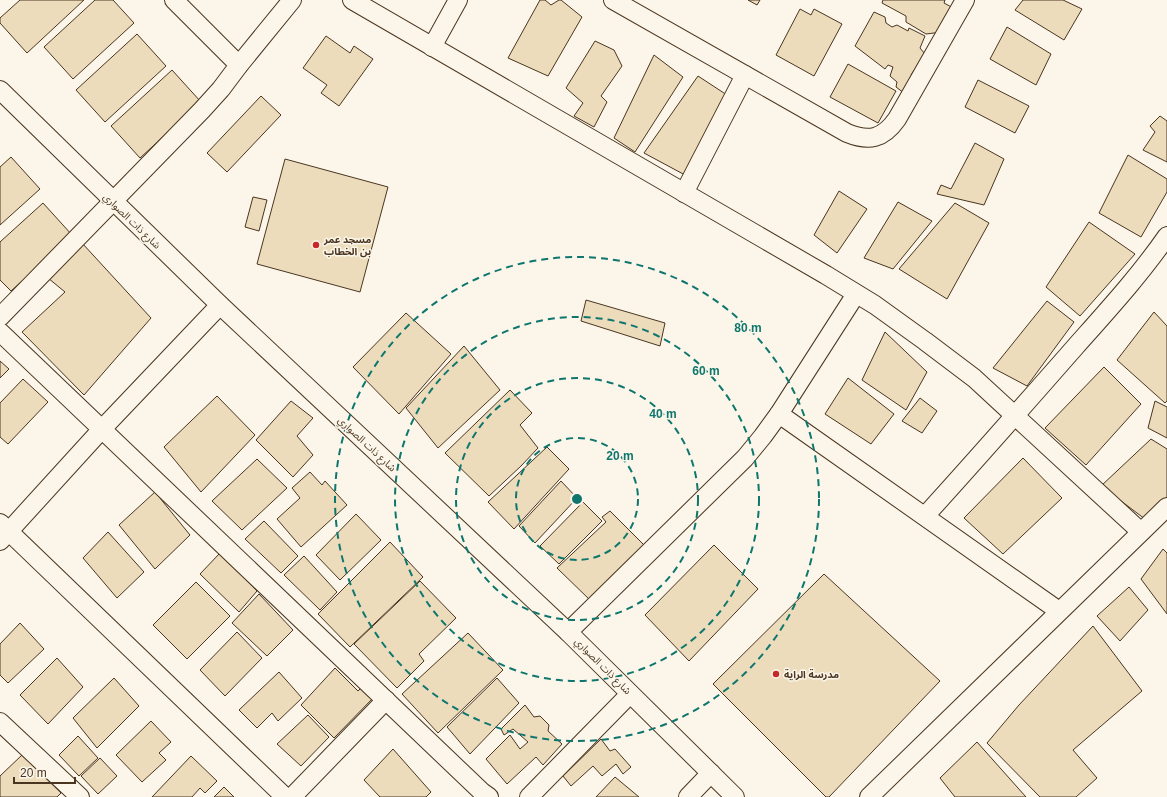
<svg xmlns="http://www.w3.org/2000/svg" width="1167" height="797" viewBox="0 0 1167 797" font-family="Helvetica,'Noto Sans Arabic',sans-serif">
<rect width="100%" height="100%" fill="#fbf6e9"/>
<g fill="#ecdcbc" stroke="#4a3520">
<path d="M20,0H84L27,53L0,23V18Z"/>
<path d="M95,0H113L134,23L73,79L44,47Z"/>
<path d="M540,0H545L551,5L559,0H561L582,17L548,76L508,58Z"/>
<path d="M748,0H760L757,5Z"/>
<path d="M883,0H945L944,3L955,9L942,32L926,34L906,22V16L882,3Z"/>
<path d="M1023,0H1063L1082,9L1064,40L1015,10Z"/>
<path d="M800,9L811,15L814,9L842,24L814,76L776,55Z"/>
<path d="M874,12L885,17L886,23L892,27L897,25L908,31L909,28L925,36L920,48L925,54L911,75L916,81L904,93L896,87L897,82L890,76L893,67L888,65L885,69L855,46Z"/>
<path d="M1007,27L1051,54L1036,85L990,59Z"/>
<path d="M137,34L166,66L105,122L76,90Z"/>
<path d="M326,36L350,53L354,46L373,59L339,106L321,93L327,85L303,68Z"/>
<path d="M595,41L614,50L622,66L601,96L607,102L594,127L574,116L583,103L566,88Z"/>
<path d="M654,55L683,77L635,152L614,138Z"/>
<path d="M848,64L896,91L878,123L830,97Z"/>
<path d="M172,70L201,102L140,158L111,126Z"/>
<path d="M698,76L730,97L685,175L644,153Z"/>
<path d="M978,80L1029,106L1015,133L965,107Z"/>
<path d="M261,96L281,115L227,172L207,153Z"/>
<path d="M1160,116L1167,121V162L1143,150L1155,132L1150,126Z"/>
<path d="M975,143L1004,159L984,205L937,194L941,185L951,189Z"/>
<path d="M1128,155L1167,179V192L1141,237L1099,213Z"/>
<path d="M11,157L40,189L0,225V167Z"/>
<path d="M285,159L388,187L360,292L257,264Z"/>
<path d="M839,191L867,209L837,253L814,235Z"/>
<path d="M253,197L267,200L259,231L245,227Z"/>
<path d="M898,202L932,221L893,269L864,258Z"/>
<path d="M43,203L72,235L11,291L0,280V242Z"/>
<path d="M955,203L989,223L947,299L899,269Z"/>
<path d="M1089,222L1135,254L1080,316L1046,287Z"/>
<path d="M82,243L151,318L84,395L22,332L65,292L48,278Z"/>
<path d="M586,300L665,323L660,346L581,321Z"/>
<path d="M1047,301L1074,322L1027,386L993,368Z"/>
<path d="M1154,312L1167,326V401L1165,403L1117,360Z"/>
<path d="M406,313L451,354L399,414L353,367Z"/>
<path d="M885,332L927,372L906,410L862,380Z"/>
<path d="M464,346L500,390L438,448L406,408Z"/>
<path d="M0,361L9,369L0,378Z"/>
<path d="M1104,367L1141,404L1086,465L1045,428Z"/>
<path d="M848,378L894,414L871,444L825,414Z"/>
<path d="M23,379L48,402L8,444L0,437V403Z"/>
<path d="M510,390L532,413L520,425L538,448L521,466L489,496L445,453Z"/>
<path d="M217,396L255,435L201,492L164,447Z"/>
<path d="M920,398L937,411L922,433L902,421Z"/>
<path d="M291,401L313,418L297,436L313,455L293,477L256,440Z"/>
<path d="M1155,401L1167,407V438L1148,428Z"/>
<path d="M1151,439L1167,449V499L1149,522L1101,486Z"/>
<path d="M547,447L569,469L514,529L488,502Z"/>
<path d="M1023,458L1062,498L1003,554L964,518Z"/>
<path d="M257,459L287,488L242,530L212,501Z"/>
<path d="M310,472L322,485L325,481L347,505L301,547L277,519L300,498L292,488Z"/>
<path d="M561,481L577,498L535,543L519,526Z"/>
<path d="M155,492L190,535L155,569L119,525Z"/>
<path d="M583,502L602,521L559,564L540,546Z"/>
<path d="M610,511L646,547L591,601L557,568L606,522L602,517Z"/>
<path d="M356,514L381,540L340,580L316,555Z"/>
<path d="M264,521L298,556L281,573L245,539Z"/>
<path d="M108,532L144,572L117,598L83,558Z"/>
<path d="M390,542L423,577L350,647L318,614Z"/>
<path d="M714,545L758,589L689,661L645,615Z"/>
<path d="M1163,549L1167,553V614L1141,579Z"/>
<path d="M220,553L257,591L239,612L200,574Z"/>
<path d="M304,556L337,592L320,610L284,575Z"/>
<path d="M824,574L940,681L829,797H826L713,684Z"/>
<path d="M420,581L456,618L419,654L424,661L397,688L354,644Z"/>
<path d="M196,582L230,616L187,659L153,625Z"/>
<path d="M1129,587L1148,610L1120,641L1097,616Z"/>
<path d="M259,594L293,630L267,656L232,623Z"/>
<path d="M20,623L44,649L8,683L0,675V644Z"/>
<path d="M1093,626L1142,691L1073,750L1097,778L1076,797H1040L987,743L1019,705Z"/>
<path d="M237,632L262,658L225,696L200,670Z"/>
<path d="M468,633L503,670L438,733L402,694Z"/>
<path d="M57,658L83,687L48,724L20,695Z"/>
<path d="M335,668L358,691L364,685L375,696L334,738L301,705Z"/>
<path d="M279,672L302,698L278,721L272,713L257,728L239,710Z"/>
<path d="M114,678L139,706L97,748L73,718Z"/>
<path d="M497,678L519,703L470,754L447,727Z"/>
<path d="M525,705L534,717L540,716L549,725L548,731L562,744L543,765L536,757L507,784L486,759L510,735L520,749L528,742L513,729L504,735L501,729Z"/>
<path d="M308,715L329,737L301,766L277,744Z"/>
<path d="M151,721L171,742L159,753L166,760L142,782L116,755Z"/>
<path d="M78,736L98,758L79,776L59,755Z"/>
<path d="M601,739L610,751L615,749L631,767L623,774L616,764L602,776L593,766L571,786L563,776Z"/>
<path d="M977,742L1026,797H955L940,778Z"/>
<path d="M393,749L431,792L426,797H380L364,780Z"/>
<path d="M22,755L61,793L57,797H0V776Z"/>
<path d="M191,756L217,781L205,793L200,788L192,797H152Z"/>
<path d="M100,758L117,776L98,794L81,776Z"/>
<path d="M615,777L639,797H596Z"/>
<path d="M224,787L234,797H214Z"/>
</g>
<g fill="none" stroke-linecap="round" stroke-linejoin="round">
<g stroke="#4a3520" stroke-width="20">
<g id="minor">
<path d="M174,0L239,65"/>
<path d="M352,0L826,275L875,305L925,341L974,378L1141,532"/>
<path d="M613,0L847,133C869,142 883,139 897,119L965,0"/>
<path d="M432,47L458,0"/>
<path d="M0,90L220,305L568,632L735,797"/>
<path d="M684,193L745,75"/>
<path d="M0,317L202,110L221,89L239,65L292,0"/>
<path d="M0,332L482,792L489,797"/>
<path d="M779,414L1059,611"/>
<path d="M925,516C976,460 1026,403 1076,346C1108,310 1140,275 1167,236"/>
<path d="M0,523L285,797"/>
<path d="M0,541L102,429L220,305"/>
<path d="M568,632L745,458L763,436L779,414L856,294"/>
<path d="M0,722L80,797"/>
<path d="M292,797L386,700"/>
<path d="M529,797L630,694"/>
<path d="M688,797L711,773"/>
<path d="M869,797L1167,507"/>
</g>
</g>
<use href="#minor" stroke="#fbf6e9" stroke-width="18"/>
</g>
<g fill="none" stroke="#0f766e" stroke-width="2" stroke-dasharray="7 5">
<circle cx="577" cy="499" r="61"/>
<circle cx="577" cy="499" r="121"/>
<circle cx="577" cy="499" r="182"/>
<circle cx="577" cy="499" r="242"/>
</g>
<g fill="#c62828" stroke="#fbf6e9" stroke-width="1.5">
<circle cx="316" cy="245" r="4"/>
<circle cx="776" cy="674" r="4"/>
</g>
<g text-anchor="middle" dominant-baseline="central" stroke-width="3" stroke-linejoin="round" paint-order="stroke">
<g font-size="10" fill="#4a3520" stroke="#fbf6e9">
<text transform="translate(132 221) rotate(44)">شارع ذات الصواري</text>
<text transform="translate(367 444) rotate(43)">شارع ذات الصواري</text>
<text transform="translate(603 666) rotate(45)">شارع ذات الصواري</text>
</g>
<g font-size="10" font-weight="bold" fill="#4a3520" stroke="#fbf6e9" text-anchor="start">
<text x="324" y="239">مسجد عمر<tspan x="324" dy="12">بن الخطاب</tspan></text>
<text x="784" y="674">مدرسة الراية</text>
</g>
</g>
<circle cx="577" cy="499" r="6" fill="#0f766e" stroke="#fbf6e9" stroke-width="2"/>
<g font-size="12" text-anchor="middle" font-weight="bold" fill="#0f766e" stroke="#fbf6e9" stroke-width="3" stroke-linejoin="round" paint-order="stroke">
<text x="748" y="332">80 m</text>
<text x="706" y="375">60 m</text>
<text x="663" y="418">40 m</text>
<text x="620" y="460">20 m</text>
</g>
<path d="M14 777v6h61v-6" fill="none" stroke="#4a3520" stroke-width="2"/>
<text x="20" y="777" font-size="12" fill="#4a3520" stroke="#fbf6e9" stroke-width="3" paint-order="stroke">20 m</text>
</svg>
